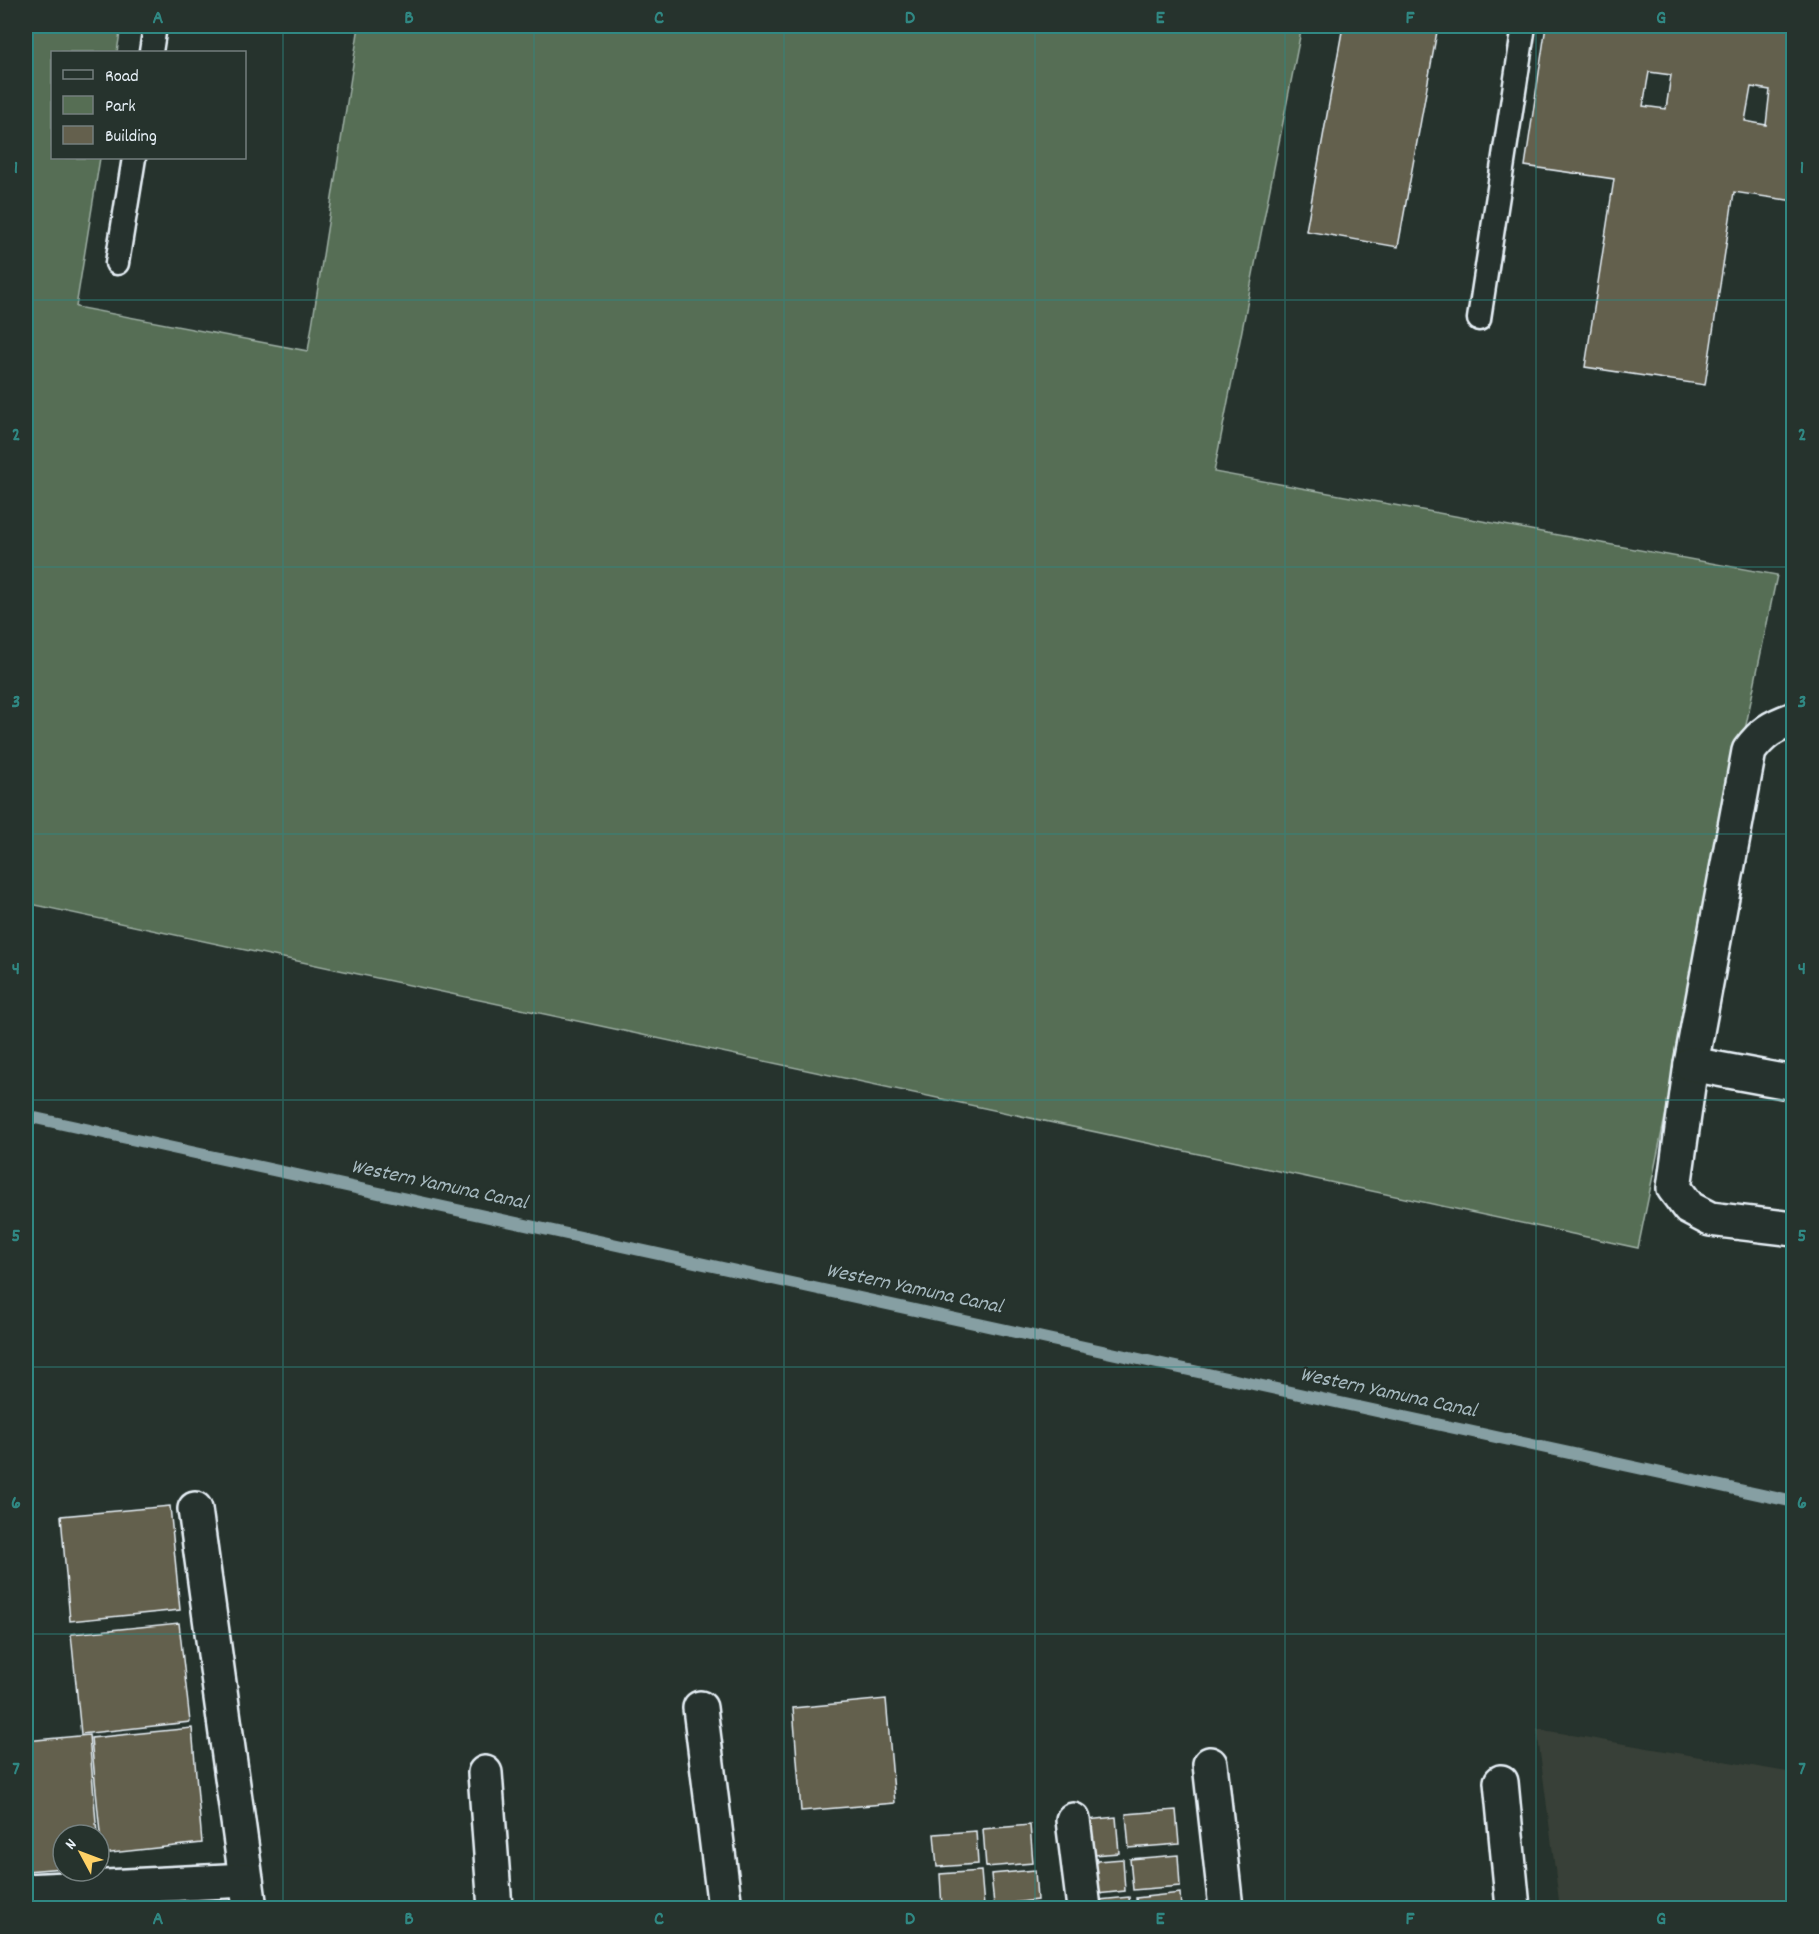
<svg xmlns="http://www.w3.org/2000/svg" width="1819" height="1934" viewBox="0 0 1819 1934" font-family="Dekko,sans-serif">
<rect width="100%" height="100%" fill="#26332d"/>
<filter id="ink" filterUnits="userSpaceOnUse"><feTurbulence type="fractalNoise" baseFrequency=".0167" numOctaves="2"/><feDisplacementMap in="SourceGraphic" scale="12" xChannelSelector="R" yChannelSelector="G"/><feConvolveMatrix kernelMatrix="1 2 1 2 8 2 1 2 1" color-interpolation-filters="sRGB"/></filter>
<g filter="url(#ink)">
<path fill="#394037" d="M1537,1729L1793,1773V1908H1560Z"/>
<path fill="#566e54" stroke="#9fb0a6" stroke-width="1.5" d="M26,26H121L117,52H52V158H100L76,307L308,351L359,26H1302L1214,472L1777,575L1638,1248L26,903Z"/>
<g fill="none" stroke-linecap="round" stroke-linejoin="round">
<path stroke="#869fa3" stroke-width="12" d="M26,1116L1794,1502"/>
</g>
<g fill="#64604d" stroke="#e8f1f8" stroke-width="1.5" fill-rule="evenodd">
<path d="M1343,26H1438L1398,247L1306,231Z"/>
<path d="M1546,26H1794V201L1734,192L1705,385L1585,367L1614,179L1525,166ZM1649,72L1671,75L1666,109L1643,106ZM1751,87L1770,90L1766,125L1745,121Z"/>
<path d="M170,1506L180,1610L70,1621L61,1516Z"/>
<path d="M179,1623L190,1722L81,1734L71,1634Z"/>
<path d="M886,1699L895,1803L801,1811L793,1708Z"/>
<path d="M192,1728L202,1843L102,1854L91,1738Z"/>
<path d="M89,1735L97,1835H63V1868L26,1871V1741Z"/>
<path d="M1176,1810L1179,1844L1129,1848L1126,1814Z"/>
<path d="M1116,1817L1119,1853L1080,1856L1077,1821Z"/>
<path d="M1030,1825L1033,1863L986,1867L983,1829Z"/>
<path d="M976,1831L978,1864L937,1867L934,1834Z"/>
<path d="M1178,1855L1180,1886L1133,1890L1130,1859Z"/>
<path d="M1123,1859L1125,1891L1087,1895L1084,1862Z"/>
<path d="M1035,1870L1037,1900L994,1905L991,1874Z"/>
<path d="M981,1871L984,1907L942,1908L940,1874Z"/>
<path d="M1180,1893L1181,1908H1137L1136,1898Z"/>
<path d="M1129,1897L1130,1908H1089V1901Z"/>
</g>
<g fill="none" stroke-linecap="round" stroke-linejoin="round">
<g stroke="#e8f1f8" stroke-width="27">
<g id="lane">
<path d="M151,52L155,26"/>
<path d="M117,263L134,158"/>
<path d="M1479,319L1524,26"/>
</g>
</g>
<g stroke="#e8f1f8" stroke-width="38">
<g id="street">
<path d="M1794,719C1772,727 1763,732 1749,751L1691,1064L1674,1188L1689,1208L1710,1219L1794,1229"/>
<path d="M1691,1064L1794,1083"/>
<path d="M195,1509L250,1908"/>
<path d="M700,1708L725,1908"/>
<path d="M1210,1764L1226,1908"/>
<path d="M485,1773L495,1908"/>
<path d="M1501,1782L1513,1908"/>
<path d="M1073,1820L1084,1908"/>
<path d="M26,1891L246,1880"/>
</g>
</g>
<use href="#lane" stroke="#26332d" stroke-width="22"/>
<use href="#street" stroke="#26332d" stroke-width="33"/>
</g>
</g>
<path fill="none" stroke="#308883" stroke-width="1.5" stroke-opacity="0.55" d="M283,26V1908M534,26V1908M784,26V1908M1035,26V1908M1285,26V1908M1536,26V1908M26,300H1794M26,567H1794M26,834H1794M26,1100H1794M26,1367H1794M26,1634H1794"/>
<g text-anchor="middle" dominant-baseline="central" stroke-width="4.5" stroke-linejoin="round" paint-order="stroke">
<g font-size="21" font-style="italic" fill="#a7bac0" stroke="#26332d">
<text transform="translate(439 1186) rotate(12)">Western Yamuna Canal</text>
<text transform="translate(914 1290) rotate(12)">Western Yamuna Canal</text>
<text transform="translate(1388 1394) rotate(12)">Western Yamuna Canal</text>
</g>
</g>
<rect width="1819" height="1934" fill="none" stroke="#26332d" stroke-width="66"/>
<rect x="51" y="51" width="195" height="108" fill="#26332d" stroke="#747f7e" stroke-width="1.5"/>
<rect x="63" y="70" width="30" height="9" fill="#26332d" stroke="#747f7e" stroke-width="1.5"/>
<text x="105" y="81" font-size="18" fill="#e8f1f8">Road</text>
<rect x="63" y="96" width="30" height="18" fill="#566e54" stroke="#747f7e" stroke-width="1.5"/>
<text x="105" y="111" font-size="18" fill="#e8f1f8">Park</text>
<rect x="63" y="126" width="30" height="18" fill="#64604d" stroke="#747f7e" stroke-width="1.5"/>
<text x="105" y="141" font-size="18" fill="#e8f1f8">Building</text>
<g transform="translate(81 1853) rotate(311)"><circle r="28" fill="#26332d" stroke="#747f7e" stroke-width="1.5"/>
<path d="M0-4.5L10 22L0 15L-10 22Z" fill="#ffd166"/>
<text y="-9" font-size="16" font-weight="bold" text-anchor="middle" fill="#e8f1f8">N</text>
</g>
<rect x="33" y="33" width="1753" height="1868" fill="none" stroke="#308883" stroke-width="2"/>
<g font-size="20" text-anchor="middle" font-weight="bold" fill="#308883">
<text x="158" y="23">A</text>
<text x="409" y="23">B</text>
<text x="659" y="23">C</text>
<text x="910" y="23">D</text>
<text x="1160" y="23">E</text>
<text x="1410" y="23">F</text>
<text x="1661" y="23">G</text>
<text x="16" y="173">1</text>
<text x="1802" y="173">1</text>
<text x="16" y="440">2</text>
<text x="1802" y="440">2</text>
<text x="16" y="707">3</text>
<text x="1802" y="707">3</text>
<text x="16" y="974">4</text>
<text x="1802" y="974">4</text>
<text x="16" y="1241">5</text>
<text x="1802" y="1241">5</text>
<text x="16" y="1508">6</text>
<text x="1802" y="1508">6</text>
<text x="16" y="1774">7</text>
<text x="1802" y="1774">7</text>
<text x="158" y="1924">A</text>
<text x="409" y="1924">B</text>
<text x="659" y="1924">C</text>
<text x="910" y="1924">D</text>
<text x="1160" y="1924">E</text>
<text x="1410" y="1924">F</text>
<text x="1661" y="1924">G</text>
</g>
</svg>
